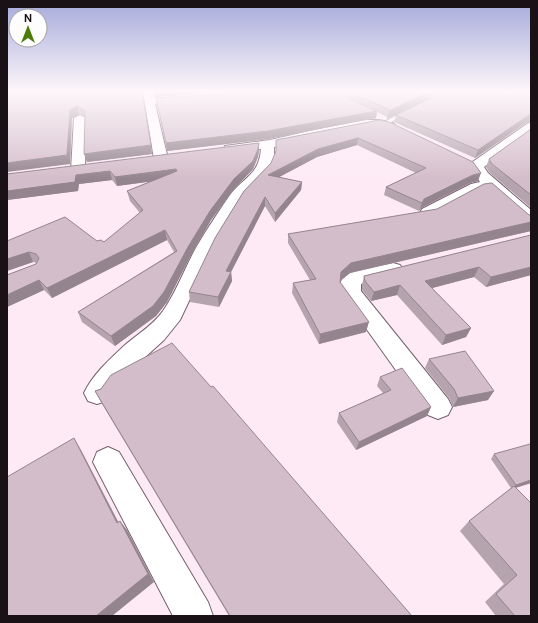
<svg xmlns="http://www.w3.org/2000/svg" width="538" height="623" viewBox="0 0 538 623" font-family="'DM Sans',sans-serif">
<rect width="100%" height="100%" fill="#fdeaf5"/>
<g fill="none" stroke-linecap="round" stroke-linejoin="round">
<g stroke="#74606c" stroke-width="1">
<path id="service" d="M407,110L412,111L387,124L382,123Z"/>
</g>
<g stroke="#74606c" stroke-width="2">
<g id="minor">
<path d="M143,92H153L154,97L186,95L191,98L186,101L155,104L168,159L166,162H156L154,159Z"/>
<path d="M80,115L86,118L85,170L83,173L78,174L73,173L71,170L74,118Z"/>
<path d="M365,120H379L393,123L395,125L393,127H365L349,129L274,147V159L270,170L243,199L215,246L180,320L164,340L143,359L117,385L106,401L97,404L88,401L84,393C93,374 110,359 125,345C138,334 153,325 163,311C177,291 185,267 197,246C207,229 219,211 230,195C244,177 259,175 261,149L230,153L225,152L224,149L225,146L270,140L331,126Z"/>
<path d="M531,122V132L484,167L488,173L531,210V224L525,223L489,190L480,191L434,217L428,218L422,217L420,213L422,209L471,184L480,182L469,166L471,163L527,124Z"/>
<path d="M393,263L400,265L403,269L400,273L361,284V291L448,399L452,407L448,415L438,419L428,415L340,292C340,287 340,280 344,277C352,269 381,266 393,263Z"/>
<path d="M108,447L119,452L208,602L213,616H173L93,462L97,452Z"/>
</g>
</g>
<use href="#service" fill="#fff" fill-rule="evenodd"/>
<use href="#minor" fill="#fff" fill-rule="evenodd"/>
</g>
<g fill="#b5a3ae">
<path d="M7,92H142L152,154L87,162L85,117L79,114L72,118L70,164Z"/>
<path d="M227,92H531L526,123L475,158L394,122L396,115L428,99L387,119V117L377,112L376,118L268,139L167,151L156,98L225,94Z"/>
<path d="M379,120L478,181L470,183L421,208L419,211L384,195L386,187L416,173L357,145L317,157L279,177L302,182L301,190L275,222L265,206L231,272L232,281L219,307L190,302L189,292L244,191Z"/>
<path d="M531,129V208L489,172L486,167L489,159Z"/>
<path d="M259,143V151L258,157L253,169L235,188L211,220L190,257L167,302L156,316L115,346L82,322L78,312L174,252L167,240L52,298L44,290L7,307V275L36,264L37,263L33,262L7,271V241H97L104,242L140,213L130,201L127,191L152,181L117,186L112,180L79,184L78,191L7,200V174Z"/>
<path d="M529,215H531V231L350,273L340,281V282L366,332L319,344L292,293L293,283L310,280L288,243V234Z"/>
<path d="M531,235V275L486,287L474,277L432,288L471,328L466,337L442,345L397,295L371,301L362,290V285L364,276Z"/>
<path d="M429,359L488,400L453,407L449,398L425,368Z"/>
<path d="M380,377L431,407L427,416L356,450L337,422L339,413L383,393L377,386Z"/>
<path d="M211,387L412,616H229L102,404L95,391L101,389Z"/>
<path d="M531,445V483L515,488L531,616H496L485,602L504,584L460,531L469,521L511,488L491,459L494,454Z"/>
</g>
<g fill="#94848d">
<path d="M142,92L152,154L87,162L84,154Z"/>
<path d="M155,92H195V94L155,96Z"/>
<path d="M429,92L428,99L387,119L389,111Z"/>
<path d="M77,106L79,114L72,118L70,164L7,172V163L70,110Z"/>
<path d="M377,111L376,118L268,139L167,151L166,143Z"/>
<path d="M529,115H531V121L526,123L475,158L478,150Z"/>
<path d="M358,138L357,145L317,157L268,183V175L318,149Z"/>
<path d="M259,143V151L258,157L253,169L235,188L211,220L190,257L167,302L156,316L115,346L111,336L188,247L210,211Z"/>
<path d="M176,169L178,178L117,186L115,177Z"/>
<path d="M110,171L112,180L79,184L78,191L7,200V191L76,175Z"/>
<path d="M481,173L478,181L470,183L421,208L419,211L422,203L424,199L473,175Z"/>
<path d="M302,182L301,190L275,222V213Z"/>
<path d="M265,197V206L231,272L232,281L219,307L218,297L226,271Z"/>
<path d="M531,222V231L350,273L339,282L341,272L351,263Z"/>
<path d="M165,230L167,240L52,298L47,288Z"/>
<path d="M29,252L33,262L7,271V259Z"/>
<path d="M479,267L474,277L421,291L425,281Z"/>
<path d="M531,267V275L486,287L491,277Z"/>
<path d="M39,280L44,290L7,307V295Z"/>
<path d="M400,285L397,295L371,301L374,292Z"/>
<path d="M369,322L366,332L319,344L320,334Z"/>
<path d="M471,328L466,337L442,345L446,335Z"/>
<path d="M494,391L488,400L453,407L458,398Z"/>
<path d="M431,407L427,416L356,450L359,442Z"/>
<path d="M74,438L81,450L124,533L117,523Z"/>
<path d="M531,480V483L512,489L516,485Z"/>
<path d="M120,521L127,530L154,582L112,616H96Z"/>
</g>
<g fill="#d3bdca" stroke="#94848d">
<path d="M7,92H142L151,145L84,154L85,111L77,106L70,110L67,155L7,163Z"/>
<path d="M227,92H429L389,111L388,109L355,95H350L348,96L349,99L377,111L268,131L166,143L156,98L225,94Z"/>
<path d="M430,92H531V115H529L478,150L396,115L431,98L432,94Z"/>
<path d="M379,120L389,122L473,162L481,173L473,175L424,199L422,203L386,187L426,168L358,138L318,149L268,175L302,182L275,213L265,197L226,271L231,272L218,297L189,292L215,238L244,191L271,163L276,151V140Z"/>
<path d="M531,129V195L492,164L489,159Z"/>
<path d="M259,143L258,149L253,161L234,179L210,211L188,247L164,292L153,306L111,336L78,312L177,251L165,230L47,288L39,280L7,295V275L36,264L39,258L36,254L29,252L7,259V241L65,217L97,241L101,240L104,242L143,210L127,191L177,171L176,169L115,177L110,171L76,175L75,182L7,191V174Z"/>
<path d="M492,183L529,215H531V222L351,263L341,272L340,282L369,322L320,334L293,283L316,279L288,234L437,209L484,184Z"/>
<path d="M531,235V267L491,277L479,267L425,281L471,328L446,335L400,285L374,292L365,281L364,276Z"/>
<path d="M172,343L211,387L213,386L412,616H230L95,391L101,389L111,375Z"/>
<path d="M465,351L494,391L458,398L454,389L429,359Z"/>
<path d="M402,368L431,407L359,442L339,413L391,390L380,377Z"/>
<path d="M74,438L117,523L120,521L148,574L96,616H7V477Z"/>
<path d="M530,444L531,445V480L516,485L494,454Z"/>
<path d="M514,486L531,503V616H515L496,594L517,575L469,521Z"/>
</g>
<linearGradient id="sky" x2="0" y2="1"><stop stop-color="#a5aadb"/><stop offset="0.51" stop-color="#fef6fa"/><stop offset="1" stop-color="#fef6fa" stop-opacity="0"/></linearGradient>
<rect width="538" height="179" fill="url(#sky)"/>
<rect width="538" height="623" fill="none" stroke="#191116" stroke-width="16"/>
<g transform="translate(28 28)"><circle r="19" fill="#fdfdfd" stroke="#a29fa1"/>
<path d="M0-3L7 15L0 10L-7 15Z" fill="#4c7c05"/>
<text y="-6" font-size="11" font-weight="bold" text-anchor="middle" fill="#191116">N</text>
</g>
</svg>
